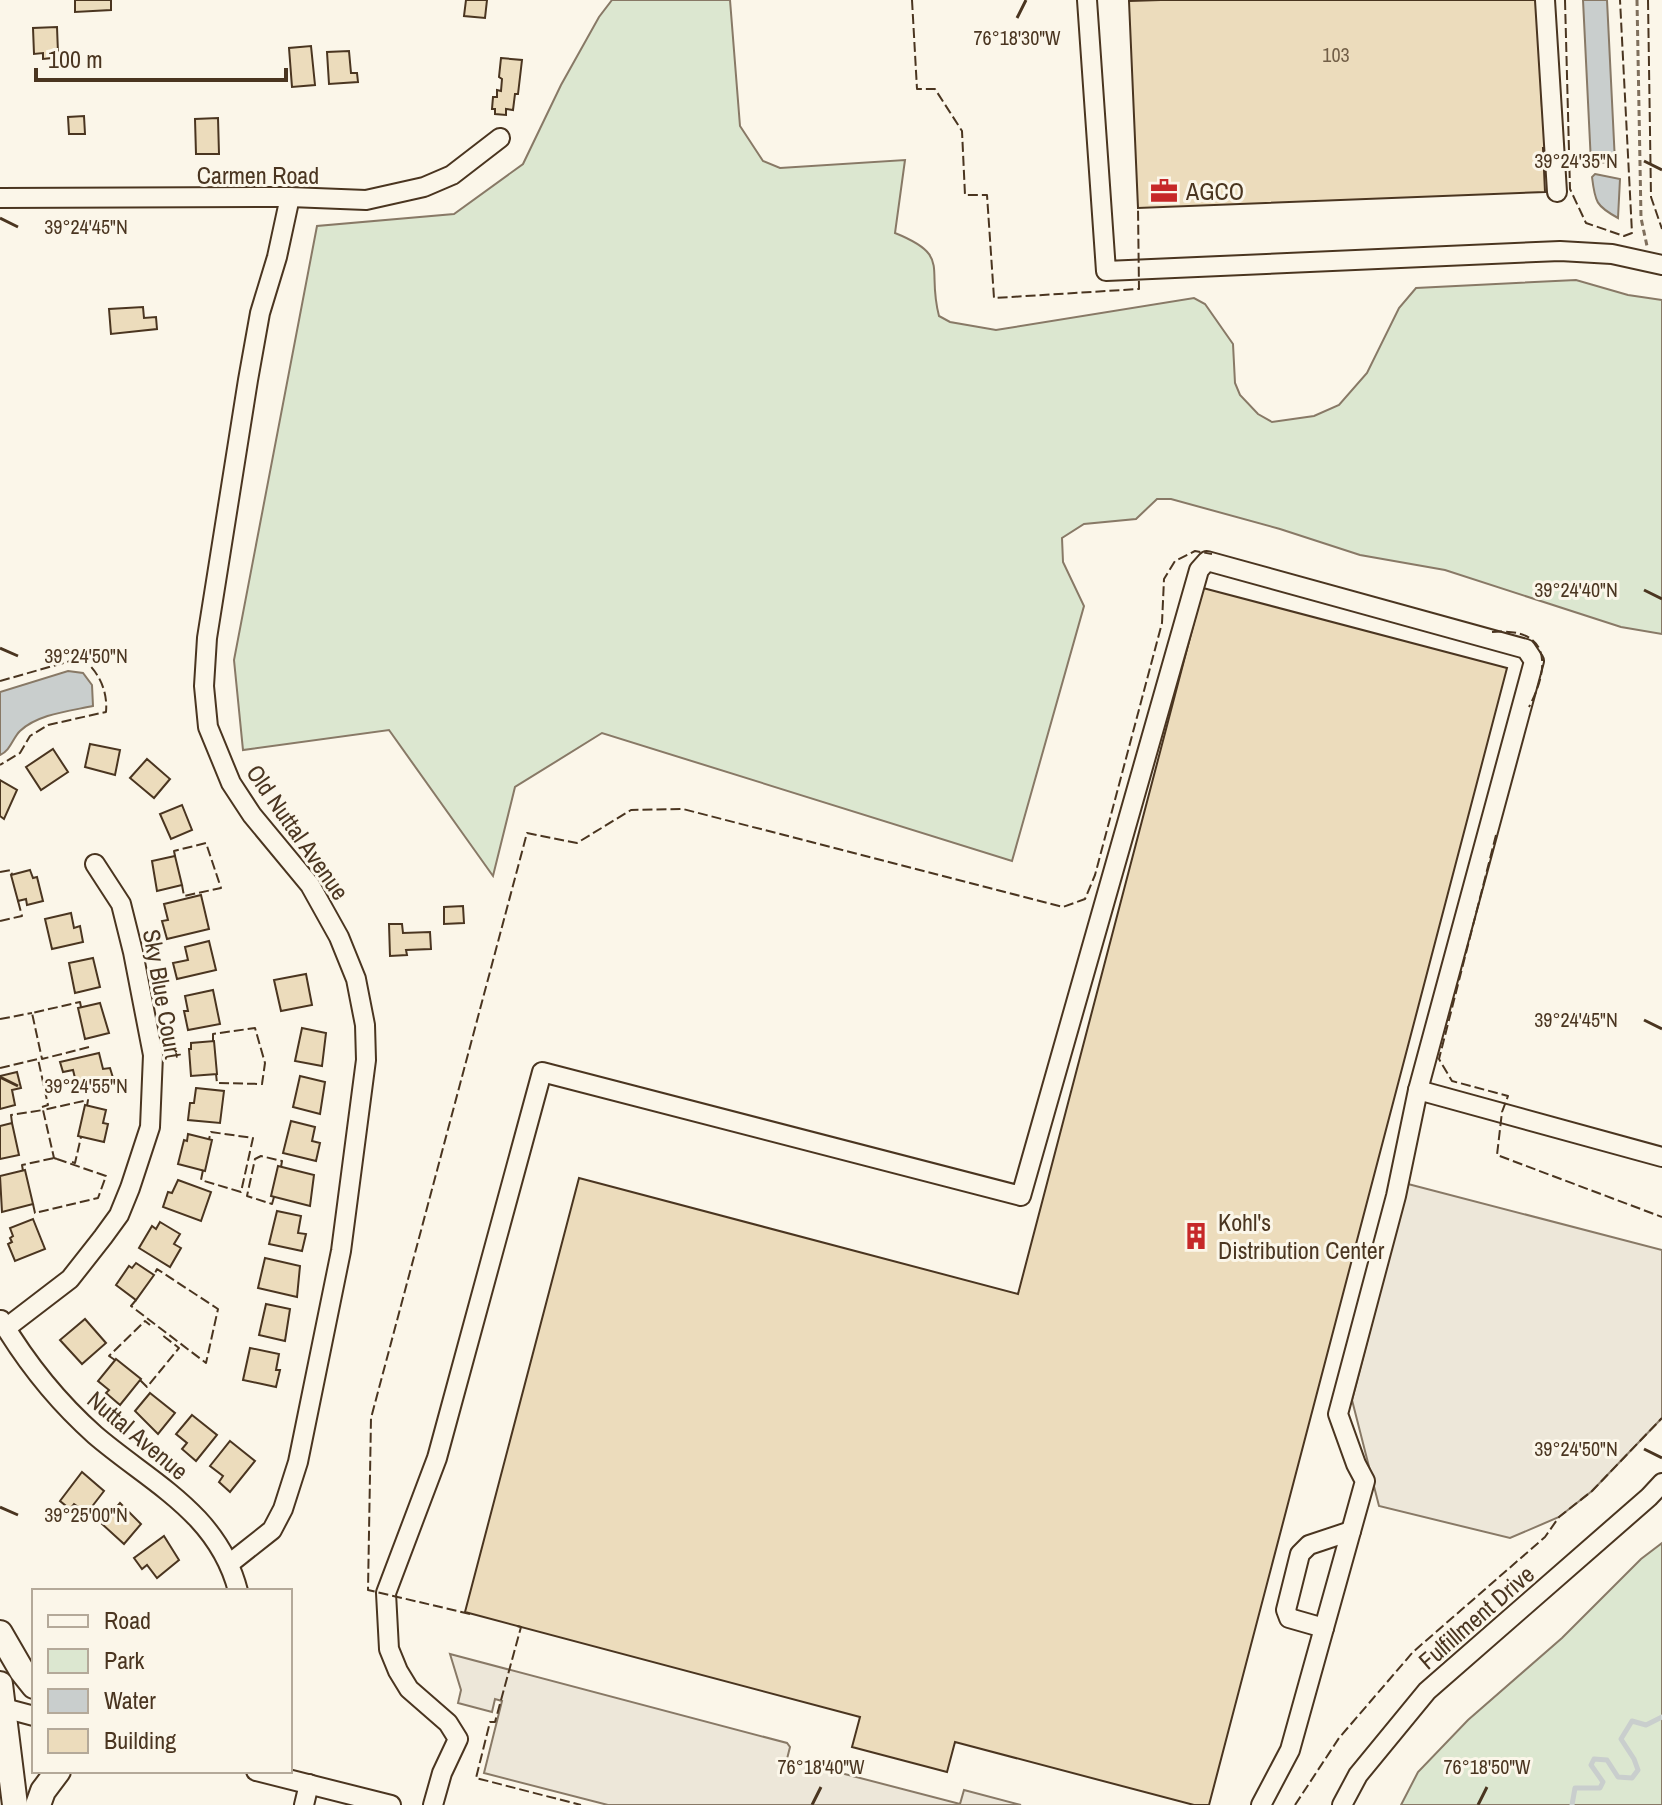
<svg xmlns="http://www.w3.org/2000/svg" width="1662" height="1805" viewBox="0 0 1662 1805" font-family="'Archivo Narrow',sans-serif">
<rect width="100%" height="100%" fill="#fbf6e9"/>
<g fill="#dce7d0" stroke="#887966" stroke-width="2">
<path d="M612,0H730L740,126L763,161L780,168L905,160L895,233C952,256 926,267 939,316L950,322L996,330L1194,298L1205,304L1233,344L1235,383L1240,395L1258,414L1272,422L1314,416L1339,405L1367,373L1399,308L1416,288L1576,280L1628,295L1662,300V634L1621,627L1445,570L1360,555L1280,529L1171,499H1157L1136,519L1084,524L1062,538L1063,562L1084,606L1012,861L602,733L515,787L493,876L389,730L243,750L234,660L317,226L454,214L523,164L561,85L599,17Z"/>
<path d="M1662,1543V1805H1401L1418,1772L1468,1720L1562,1638L1641,1559Z"/>
</g>
<g fill="#ede7d9" stroke="#887966" stroke-width="2">
<path d="M1408,1184L1662,1250V1418L1592,1491L1559,1517L1510,1538L1379,1506L1352,1400Z"/>
<path d="M450,1654L787,1743L790,1747L787,1759L960,1804L964,1790L1021,1805H608L484,1773L502,1701L495,1699L492,1712L458,1703L461,1690Z"/>
</g>
<g fill="#c9cecd" stroke="#887966" stroke-width="2">
<path d="M1583,0H1607L1615,162L1591,163Z"/>
<path d="M1595,174L1620,179L1618,218C1596,206 1595,202 1592,177Z"/>
<path d="M68,671L83,673L92,685L93,706C70,711 38,714 20,731C12,739 11,750 0,755V692Z"/>
</g>
<g fill="none" stroke-linecap="round" stroke-linejoin="round">
<path stroke="#c9cecd" stroke-width="5" d="M1572,1805L1575,1788H1600L1603,1782L1591,1765L1594,1759L1607,1760L1618,1777L1632,1778L1638,1770L1634,1759L1621,1739L1632,1721L1646,1725L1662,1717"/>
</g>
<g fill="#ecdcbc" stroke="#4a3520" stroke-width="2">
<path d="M75,0H111V10L75,12Z"/>
<path d="M466,0H487L485,18L464,16Z"/>
<path d="M1161,0H1538L1542,108H1547L1549,148H1543L1545,192L1138,208L1129,1Z"/>
<path d="M57,27L58,53H52V58L43,59V53L34,54L33,28Z"/>
<path d="M311,46L315,85L292,87L289,48Z"/>
<path d="M349,51L351,73H357L358,82L329,84L327,52Z"/>
<path d="M501,58L522,60L518,94H515L513,110L506,109V115L495,114V109H492L493,97H497V90L501,91L502,79L499,77Z"/>
<path d="M84,116L85,134H69L68,117Z"/>
<path d="M218,118L219,154H196L195,119Z"/>
<path d="M143,307L144,318L156,317L157,329L111,334L109,309Z"/>
<path d="M1203,588L1507,668L1209,1805H1194L955,1742L947,1772L852,1747L860,1717L465,1612L579,1178L1018,1294Z"/>
<path d="M90,744L120,750L115,775L85,767Z"/>
<path d="M53,749L68,772L41,790L26,767Z"/>
<path d="M147,759L170,779L154,798L130,778Z"/>
<path d="M0,780L17,790L4,819L0,816Z"/>
<path d="M182,805L192,830L171,839L160,814Z"/>
<path d="M175,856L182,885L157,891L152,861Z"/>
<path d="M30,870L33,878L37,877L43,901L27,905L26,899L18,901L11,875Z"/>
<path d="M201,895L209,929L167,939L162,921L168,920L164,904Z"/>
<path d="M463,906L464,923L444,924V907Z"/>
<path d="M71,913L74,928L80,926L83,942L52,949L45,919Z"/>
<path d="M389,924H402L403,933L430,932L431,949L406,950L407,955L390,956Z"/>
<path d="M209,941L216,970L177,979L173,963L188,960L185,947Z"/>
<path d="M93,958L100,987L75,993L69,963Z"/>
<path d="M306,974L312,1005L281,1011L274,980Z"/>
<path d="M213,990L220,1024L188,1030L184,1011H188L185,996Z"/>
<path d="M100,1003L109,1033L85,1039L78,1008Z"/>
<path d="M302,1028L326,1033L322,1066L295,1061Z"/>
<path d="M214,1041L217,1074L191,1076L189,1049H191V1043Z"/>
<path d="M99,1053L103,1069L110,1068L114,1081L78,1090L73,1070L63,1072L60,1062Z"/>
<path d="M17,1072L21,1088L12,1090L15,1105L0,1109V1076Z"/>
<path d="M300,1076L325,1082L320,1114L293,1107Z"/>
<path d="M196,1088L224,1091L220,1123L188,1120L190,1103H194Z"/>
<path d="M85,1105L106,1110L103,1123L108,1124L104,1142L78,1136Z"/>
<path d="M291,1121L315,1127L312,1141L320,1143L316,1161L283,1153Z"/>
<path d="M12,1123L19,1155L0,1159V1126Z"/>
<path d="M188,1134L212,1140L205,1171L178,1164L184,1140L187,1141Z"/>
<path d="M278,1166L314,1175L310,1206L271,1196Z"/>
<path d="M25,1170L33,1204L2,1212L0,1176Z"/>
<path d="M178,1180L211,1192L201,1221L163,1207L168,1192L172,1193Z"/>
<path d="M277,1211L301,1216L298,1233L306,1234L302,1251L269,1244Z"/>
<path d="M33,1219L45,1249L15,1261L8,1244L12,1242L10,1238L13,1236L10,1228Z"/>
<path d="M160,1222L180,1234L174,1244L181,1248L170,1267L139,1248L152,1226L156,1229Z"/>
<path d="M265,1258L300,1266L297,1297L258,1288Z"/>
<path d="M136,1263L154,1275L136,1300L116,1285L129,1266L132,1268Z"/>
<path d="M266,1304L290,1309L285,1341L259,1335Z"/>
<path d="M85,1319L106,1343L82,1364L60,1340Z"/>
<path d="M250,1348L279,1354L276,1370H280L276,1387L243,1380Z"/>
<path d="M116,1359L141,1379L120,1405L106,1393L109,1390L98,1381Z"/>
<path d="M150,1393L175,1413L158,1434L135,1411Z"/>
<path d="M192,1415L217,1435L196,1461L182,1449L187,1443L176,1434Z"/>
<path d="M230,1441L255,1461L230,1492L219,1482L223,1476L210,1466Z"/>
<path d="M82,1472L104,1491L87,1513L74,1504L70,1509L60,1501Z"/>
<path d="M120,1503L141,1524L124,1544L102,1524Z"/>
<path d="M164,1536L179,1560L157,1578L147,1565L142,1569L134,1558Z"/>
</g>
<g fill="none" stroke-linecap="round" stroke-linejoin="round">
<g stroke="#4a3520" stroke-width="22">
<g id="minor">
<path d="M1087,0L1106,271L1560,251L1612,254L1662,265"/>
<path d="M1545,0L1557,192"/>
<path d="M0,198L290,197L366,200L424,187L452,175L500,138"/>
<path d="M1418,1090L1662,1157"/>
<path d="M1,1320C26,1362 59,1403 95,1435C151,1483 218,1513 238,1591"/>
<path d="M6,1328L70,1279L103,1237L119,1215L130,1188L150,1127L153,1055L133,952L121,904L95,864"/>
<path d="M229,1564L272,1530L283,1509L298,1462L341,1251L366,1060L365,1025L356,979L339,937L310,885L252,815L231,783L208,727L204,686L207,638L248,380L260,313L277,257L290,197"/>
<path d="M1324,1628L1289,1618L1286,1610L1300,1554L1309,1545L1351,1531"/>
<path d="M0,1707L34,1716"/>
<path d="M256,1771L391,1805"/>
<path d="M304,1805L309,1784"/>
<path d="M433,1805L442,1773L458,1739L448,1723L409,1689L398,1671L389,1649L386,1593L437,1458L542,1072L1021,1196L1199,570L1207,561L1526,649L1534,661L1418,1090L1396,1196L1338,1414L1356,1464L1365,1481L1290,1750L1261,1805"/>
<path d="M1342,1805L1358,1775L1427,1691L1649,1497L1662,1483"/>
</g>
</g>
<g stroke="#4a3520" stroke-width="28">
<g id="major">
<path d="M0,1633L22,1671L34,1686"/>
<path d="M0,1684L15,1805"/>
<path d="M38,1805L43,1791L58,1771"/>
</g>
</g>
<path stroke="#7f6f5c" stroke-width="3" stroke-dasharray="6 4" stroke-linecap="butt" d="M1637,0L1641,218L1647,246"/>
<use href="#minor" stroke="#fbf6e9" stroke-width="18"/>
<use href="#major" stroke="#fbf6e9" stroke-width="24"/>
<g stroke="#4a3520" stroke-width="2" stroke-dasharray="10 4" stroke-linecap="butt">
<path d="M912,0L917,89H935L962,131L965,195H987L994,298L1139,289L1138,208"/>
<path d="M1565,0L1570,189L1586,223L1624,236L1632,233L1620,0"/>
<path d="M1648,0L1651,197L1662,229"/>
<path d="M1492,632C1550,627 1551,665 1529,707"/>
<path d="M0,681L81,658C98,670 108,690 106,712L101,713L48,725L30,736L20,753L0,765"/>
<path d="M1496,835L1439,1059L1452,1081L1508,1096L1502,1112L1497,1155L1662,1217"/>
<path d="M175,856L174,851L206,843L221,888L184,896L182,885"/>
<path d="M0,872L11,870L12,875"/>
<path d="M0,921L22,916L18,901"/>
<path d="M81,1007L80,1002L32,1013L42,1059L89,1047"/>
<path d="M0,1019L32,1013"/>
<path d="M213,1041V1034L255,1028L265,1063L262,1084L217,1083L216,1074"/>
<path d="M0,1068L38,1059L48,1105L42,1107"/>
<path d="M12,1123L11,1115L43,1110"/>
<path d="M57,1159L54,1158L43,1110L88,1100L87,1106"/>
<path d="M72,1162L75,1163L81,1137"/>
<path d="M203,1170L201,1180L241,1192L253,1138L211,1132L209,1139"/>
<path d="M23,1171L22,1165L54,1158L106,1176L98,1198L35,1213L33,1204"/>
<path d="M274,1197L272,1204L247,1196L255,1159L261,1156L282,1161L281,1167"/>
<path d="M136,1300L131,1306L206,1363L218,1309L157,1269L154,1275"/>
<path d="M115,1360L109,1356L145,1321L150,1325"/>
<path d="M140,1380L147,1387L179,1348L162,1335"/>
<path d="M470,1614L368,1590L371,1418L527,833L577,843L631,810L683,809L1063,907L1085,899L1095,875L1162,623L1164,579L1175,561L1195,551L1212,554"/>
<path d="M517,1626L521,1627L495,1722H490L476,1778L581,1805"/>
<path d="M1295,1805L1339,1738L1413,1652L1545,1537L1559,1517L1592,1491L1662,1418"/>
</g>
</g>
<path fill="none" stroke="#4a3520" stroke-width="3" d="M1017,18L1026,0M1644,161L1662,170M0,218L18,227M1644,590L1662,599M0,648L18,656M1644,1020L1662,1029M0,1077L18,1086M1644,1449L1662,1458M0,1507L18,1515M812,1805L821,1787M1478,1805L1487,1787"/>
<defs>
<g id="office-bare" transform="scale(2.16)"><path d="M-6-3h4V-5.5h4V-3h4V5H-6ZM-1-4.5V-3h2v-1.5ZM-6 0V1H6V0Z" fill="#c62828" stroke="#fbf6e9" stroke-width="2.5" paint-order="stroke"/></g>
<g id="building-bare" transform="scale(2.16)"><path d="M-4-6H4V6H1V3H-1V6H-4ZM-2.5-4.3h1.7v1.8h-1.7ZM.8-4.3h1.7v1.8H.8ZM-2.5-1h1.7V.8h-1.7ZM.8-1h1.7V.8H.8Z" fill="#c62828" stroke="#fbf6e9" stroke-width="2.5" paint-order="stroke"/></g>
</defs>
<g fill-rule="evenodd">
<use href="#office-bare" x="1164" y="191"/>
<use href="#building-bare" x="1196" y="1236"/>
</g>
<g text-anchor="middle" dominant-baseline="central" stroke-width="6" stroke-linejoin="round" paint-order="stroke">
<g font-size="20" fill="#725f47">
<text x="1336" y="54">103</text>
</g>
<g font-size="24" fill="#4a3520" stroke="#fbf6e9">
<text x="258" y="175">Carmen Road</text>
<text transform="translate(298 832) rotate(55)">Old Nuttal Avenue</text>
<text transform="translate(163 994) rotate(80)">Sky Blue Court</text>
<text transform="translate(138 1435) rotate(40)">Nuttal Avenue</text>
<text transform="translate(1476 1617) rotate(-41)">Fulfillment Drive</text>
</g>
<g font-size="24" fill="#4a3520" stroke="#fbf6e9" text-anchor="start">
<text x="1186" y="191">AGCO</text>
<text x="1218" y="1222">Kohl's<tspan x="1218" dy="28">Distribution Center</tspan></text>
</g>
</g>
<g font-size="20" text-anchor="middle" fill="#4a3520" stroke="#fbf6e9" stroke-width="6" stroke-linejoin="round" paint-order="stroke">
<text x="1017" y="45">76°18'30"W</text>
<text x="1576" y="168">39°24'35"N</text>
<text x="86" y="234">39°24'45"N</text>
<text x="1576" y="597">39°24'40"N</text>
<text x="86" y="663">39°24'50"N</text>
<text x="1576" y="1027">39°24'45"N</text>
<text x="86" y="1093">39°24'55"N</text>
<text x="1576" y="1456">39°24'50"N</text>
<text x="86" y="1522">39°25'00"N</text>
<text x="821" y="1774">76°18'40"W</text>
<text x="1487" y="1774">76°18'50"W</text>
</g>
<rect x="32" y="1589" width="260" height="184" fill="#fbf6e9" stroke="#b4a999" stroke-width="2"/>
<rect x="48" y="1615" width="40" height="12" fill="#fbf6e9" stroke="#b4a999" stroke-width="2"/>
<text x="104" y="1629" font-size="24" fill="#4a3520">Road</text>
<rect x="48" y="1649" width="40" height="24" fill="#dce7d0" stroke="#b4a999" stroke-width="2"/>
<text x="104" y="1669" font-size="24" fill="#4a3520">Park</text>
<rect x="48" y="1689" width="40" height="24" fill="#c9cecd" stroke="#b4a999" stroke-width="2"/>
<text x="104" y="1709" font-size="24" fill="#4a3520">Water</text>
<rect x="48" y="1729" width="40" height="24" fill="#ecdcbc" stroke="#b4a999" stroke-width="2"/>
<text x="104" y="1749" font-size="24" fill="#4a3520">Building</text>
<path d="M36 68v12h250v-12" fill="none" stroke="#4a3520" stroke-width="4"/>
<text x="48" y="68" font-size="24" fill="#4a3520" stroke="#fbf6e9" stroke-width="6" paint-order="stroke">100 m</text>
</svg>
